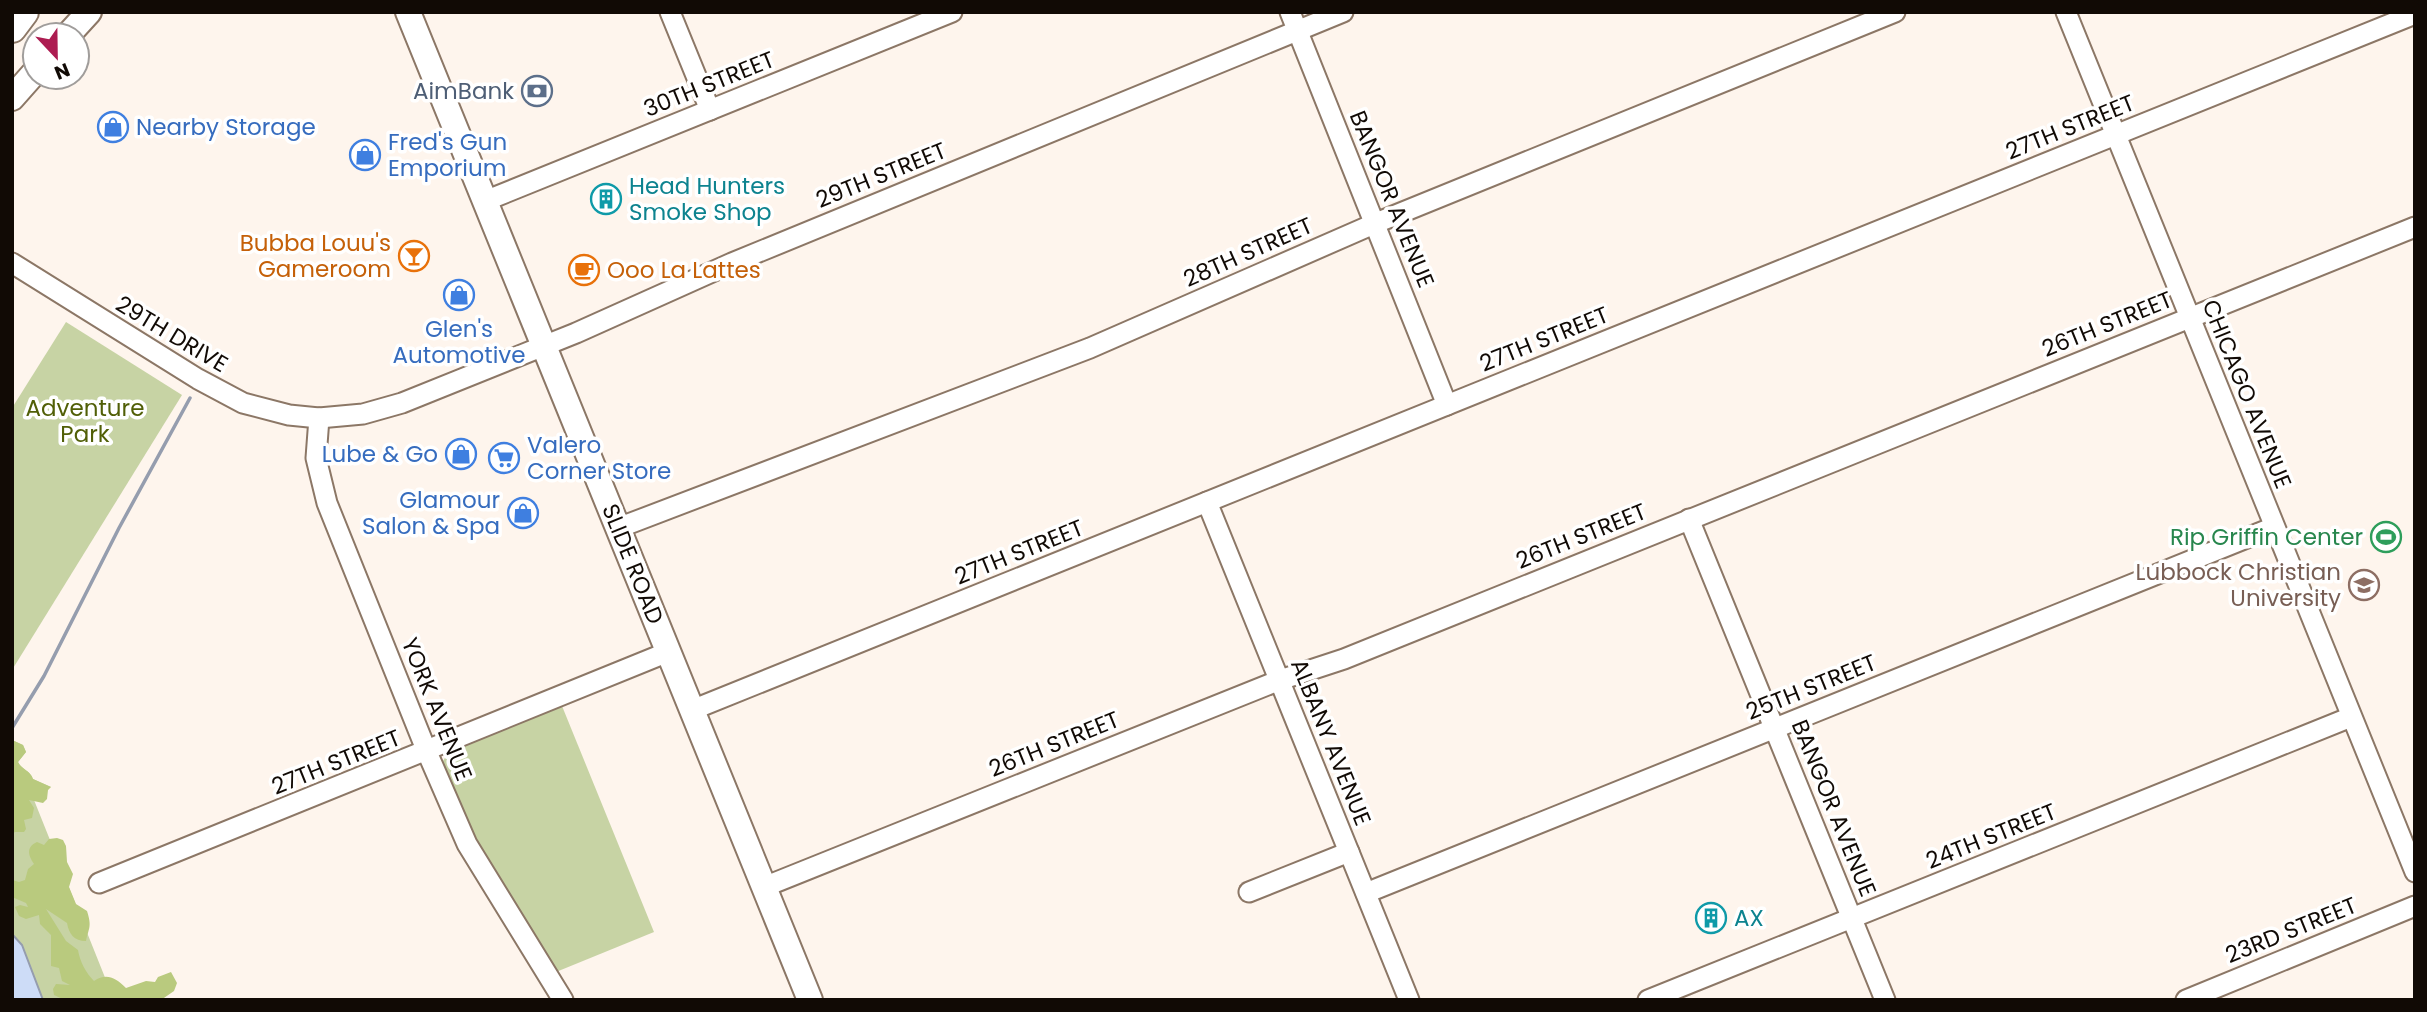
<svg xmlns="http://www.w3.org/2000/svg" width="2427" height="1012" viewBox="0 0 2427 1012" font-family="Poppins,sans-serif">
<rect width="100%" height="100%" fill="#fef5ed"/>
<g fill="#c7d3a4">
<path d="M66,322L182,395L12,670V408Z"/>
<path d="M562,706L654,932L556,972L473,836L443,761L448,753L454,750Z"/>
<path d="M12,740L23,745L26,752L18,762C22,770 30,770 33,779L51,787L32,795L114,1000H12Z"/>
</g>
<g fill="#b9ca7e">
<path d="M12,740L23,745L26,752L18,762C22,770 30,770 33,779L51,787L48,790L47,799L43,803L29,800L34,808L32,818L24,820L26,829L24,832H15L12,834Z"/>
<path d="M57,838L63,840L66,846L67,862L73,874L69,887L76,904L87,911C92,927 89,927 86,941C74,941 69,934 67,923L46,909L66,941L78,950C80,962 86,973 94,981C106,973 115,977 126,988L146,981L155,982L158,977L171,972L177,983L174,991L161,1000H65L54,995L53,989L56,984L70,985L62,981L59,968L51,966V935L40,924L39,915L26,919L19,916L15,907L20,905L28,907L26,903L12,897V880L19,882L25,880L28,869L34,864C28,855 26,847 37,842L44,845L49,839Z"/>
</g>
<path fill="#cddcf7" stroke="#959dae" stroke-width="2" d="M12,934L22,945L43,1000H12Z"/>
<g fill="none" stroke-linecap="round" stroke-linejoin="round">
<path stroke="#959dae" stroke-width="3.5" d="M12,728L44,676L119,528L190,398"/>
<g stroke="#8c7766" stroke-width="23">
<g id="minor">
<path d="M670,12L710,110"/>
<path d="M1290,12L1447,405"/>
<path d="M2066,12L2415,872"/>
<path d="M485,201L952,12"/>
<path d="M12,263L198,379L243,403L289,415L319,418L363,414L402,403L576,333L732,263L1343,12"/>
<path d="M319,418L316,458L327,503L427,752L467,844L563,1000"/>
<path d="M1207,502L1409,1000"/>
<path d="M1689,519L1885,1000"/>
<path d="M618,528L1090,348L1376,223L1895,12"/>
<path d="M692,710L2415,14"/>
<path d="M99,883L668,652"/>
<path d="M764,887L1280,680L1344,659L2415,227"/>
<path d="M1249,892L1349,852"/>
<path d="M1366,893L2274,527"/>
<path d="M1648,1000L2351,717"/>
<path d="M2186,1000L2415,906"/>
</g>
</g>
<g stroke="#8c7766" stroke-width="28">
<g id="major">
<path d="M408,12L810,1000"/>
<path d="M68,35L89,12"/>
<path d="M12,98L35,72"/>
</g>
</g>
<g stroke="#8c7766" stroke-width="32">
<path id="highway" d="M12,28L24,12"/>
</g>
<use href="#minor" stroke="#fff" stroke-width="19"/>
<use href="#major" stroke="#fff" stroke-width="24"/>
<use href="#highway" stroke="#fff" stroke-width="28"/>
</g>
<defs>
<g id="bank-ring" transform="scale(1.575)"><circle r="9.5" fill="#fff" stroke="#5c6f8a" stroke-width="1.5"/><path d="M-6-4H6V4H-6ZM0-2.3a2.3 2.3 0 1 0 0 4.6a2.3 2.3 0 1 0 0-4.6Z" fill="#5c6f8a"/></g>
<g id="shop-ring" transform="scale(1.575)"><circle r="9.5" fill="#fff" stroke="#3f7fe0" stroke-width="1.5"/><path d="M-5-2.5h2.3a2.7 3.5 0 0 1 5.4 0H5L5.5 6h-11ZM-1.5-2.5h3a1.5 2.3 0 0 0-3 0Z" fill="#3f7fe0"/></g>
<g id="building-ring" transform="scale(1.575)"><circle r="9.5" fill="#fff" stroke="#0f9aa8" stroke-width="1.5"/><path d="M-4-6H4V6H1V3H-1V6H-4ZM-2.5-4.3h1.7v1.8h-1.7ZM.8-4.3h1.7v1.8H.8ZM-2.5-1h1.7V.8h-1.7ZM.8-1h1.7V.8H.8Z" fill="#0f9aa8"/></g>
<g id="bar-ring" transform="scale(1.575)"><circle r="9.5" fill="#fff" stroke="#e8710a" stroke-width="1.5"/><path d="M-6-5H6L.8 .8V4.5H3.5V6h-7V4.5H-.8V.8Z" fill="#e8710a"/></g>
<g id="cafe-ring" transform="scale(1.575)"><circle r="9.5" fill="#fff" stroke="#e8710a" stroke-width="1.5"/><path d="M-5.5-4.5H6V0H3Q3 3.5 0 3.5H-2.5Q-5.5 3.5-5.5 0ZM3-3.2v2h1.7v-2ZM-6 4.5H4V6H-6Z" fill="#e8710a"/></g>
<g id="supermarket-ring" transform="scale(1.575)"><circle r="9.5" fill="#fff" stroke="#3f7fe0" stroke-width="1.5"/><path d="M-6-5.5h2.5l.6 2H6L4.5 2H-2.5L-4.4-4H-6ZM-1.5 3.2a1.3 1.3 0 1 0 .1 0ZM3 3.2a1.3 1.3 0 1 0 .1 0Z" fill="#3f7fe0"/></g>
<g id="stadium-ring" transform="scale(1.575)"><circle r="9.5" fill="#fff" stroke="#2e9e5b" stroke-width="1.5"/><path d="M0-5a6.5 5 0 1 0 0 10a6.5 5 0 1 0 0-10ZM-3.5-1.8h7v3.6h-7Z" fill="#2e9e5b"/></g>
<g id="university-ring" transform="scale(1.575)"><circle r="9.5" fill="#fff" stroke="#8d6e63" stroke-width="1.5"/><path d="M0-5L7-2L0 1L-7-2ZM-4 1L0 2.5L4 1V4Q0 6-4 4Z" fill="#8d6e63"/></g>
</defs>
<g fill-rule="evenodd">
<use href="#bank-ring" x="537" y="91"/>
<use href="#shop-ring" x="113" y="127"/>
<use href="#shop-ring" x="365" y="155"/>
<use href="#building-ring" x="606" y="199"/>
<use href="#bar-ring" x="414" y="256"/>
<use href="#cafe-ring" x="584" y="270"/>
<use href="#shop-ring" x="459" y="295"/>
<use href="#shop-ring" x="461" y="454"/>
<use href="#supermarket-ring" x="504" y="458"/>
<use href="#shop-ring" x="523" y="513"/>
<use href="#stadium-ring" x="2386" y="537"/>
<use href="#university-ring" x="2364" y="585"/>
<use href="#building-ring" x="1711" y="918"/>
</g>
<g text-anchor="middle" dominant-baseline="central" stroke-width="7" stroke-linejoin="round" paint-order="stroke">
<g font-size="23" fill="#110a05" stroke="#fff">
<text transform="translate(709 84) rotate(-22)">30TH STREET</text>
<text transform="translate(2070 127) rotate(-22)">27TH STREET</text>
<text transform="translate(881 175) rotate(-22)">29TH STREET</text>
<text transform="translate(1392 199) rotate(68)">BANGOR AVENUE</text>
<text transform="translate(1248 252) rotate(-24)">28TH STREET</text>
<text transform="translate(2107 324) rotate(-22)">26TH STREET</text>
<text transform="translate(172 334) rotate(31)">29TH DRIVE</text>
<text transform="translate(1544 339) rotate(-22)">27TH STREET</text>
<text transform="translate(2247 394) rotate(68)">CHICAGO AVENUE</text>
<text transform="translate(1581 536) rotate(-22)">26TH STREET</text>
<text transform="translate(1019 552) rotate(-22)">27TH STREET</text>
<text transform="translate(633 564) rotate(68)">SLIDE ROAD</text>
<text transform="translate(1811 687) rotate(-22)">25TH STREET</text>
<text transform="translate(437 709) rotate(68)">YORK AVENUE</text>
<text transform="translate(1331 742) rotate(68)">ALBANY AVENUE</text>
<text transform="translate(1054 744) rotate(-22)">26TH STREET</text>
<text transform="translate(336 762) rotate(-22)">27TH STREET</text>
<text transform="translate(1834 808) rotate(68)">BANGOR AVENUE</text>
<text transform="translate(1991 836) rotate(-22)">24TH STREET</text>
<text transform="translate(2291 930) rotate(-22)">23RD STREET</text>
</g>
<g font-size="23" fill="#4e5e75" stroke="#fff" text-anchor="end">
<text x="514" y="91">AimBank</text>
</g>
<g font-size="23" fill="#366cbe" stroke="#fff" text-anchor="start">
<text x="136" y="127">Nearby Storage</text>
<text x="388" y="142">Fred's Gun<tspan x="388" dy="26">Emporium</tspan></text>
<text x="459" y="329" text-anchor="middle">Glen's<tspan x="459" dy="26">Automotive</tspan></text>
<text x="527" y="445">Valero<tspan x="527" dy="26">Corner Store</tspan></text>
<text x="438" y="454" text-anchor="end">Lube &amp; Go</text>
<text x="500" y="500" text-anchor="end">Glamour<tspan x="500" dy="26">Salon &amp; Spa</tspan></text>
</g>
<g font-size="23" fill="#0d838f" stroke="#fff" text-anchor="start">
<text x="629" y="186">Head Hunters<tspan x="629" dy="26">Smoke Shop</tspan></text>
<text x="1734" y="918">AX</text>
</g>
<g font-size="23" fill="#c56008" stroke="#fff" text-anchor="end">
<text x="391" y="243">Bubba Louu's<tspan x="391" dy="26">Gameroom</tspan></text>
<text x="607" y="270" text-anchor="start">Ooo La Lattes</text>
</g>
<g font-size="23" fill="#515f07" stroke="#fff">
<text x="85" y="408">Adventure<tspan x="85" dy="26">Park</tspan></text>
</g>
<g font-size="23" fill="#27864d" stroke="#fff" text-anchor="end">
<text x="2363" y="537">Rip Griffin Center</text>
</g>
<g font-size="23" fill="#785e54" stroke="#fff" text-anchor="end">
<text x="2341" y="572">Lubbock Christian<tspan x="2341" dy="26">University</tspan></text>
</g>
</g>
<rect width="2427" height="1012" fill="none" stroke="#110a05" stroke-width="28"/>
<g transform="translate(56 56) rotate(158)"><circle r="33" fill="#ffffff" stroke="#a09d9b" stroke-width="2"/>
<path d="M0-5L12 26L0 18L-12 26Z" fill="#ad1c51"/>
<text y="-10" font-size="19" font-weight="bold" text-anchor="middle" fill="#110a05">N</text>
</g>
</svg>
